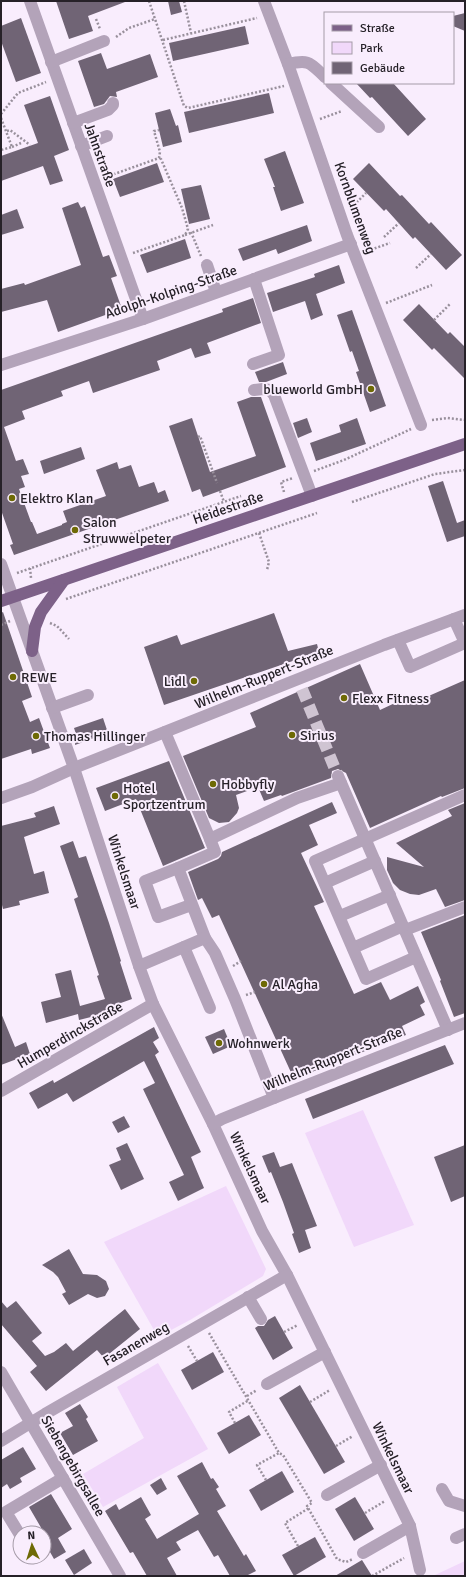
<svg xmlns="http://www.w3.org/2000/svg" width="466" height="1577" viewBox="0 0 466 1577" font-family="Signika,sans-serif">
<rect width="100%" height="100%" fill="#f9edfd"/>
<g fill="#f1d8fa">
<path d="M363,1110L414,1225L354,1247L305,1133Z"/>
<path d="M226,1186L266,1269L263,1276L190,1320L158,1337L104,1242Z"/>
<path d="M158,1363L208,1449L103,1507L83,1474L144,1438L117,1387Z"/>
<path d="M465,1561V1576H436L435,1575Z"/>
</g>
<g fill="#706475">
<path d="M56,1H124L125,2L88,16L93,31L69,39Z"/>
<path d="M168,1H179L182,12L171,15Z"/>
<path d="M465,13V31L453,26V16Z"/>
<path d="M21,18L41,73L16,82L1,41V26Z"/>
<path d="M245,26L249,44L173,61L169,43Z"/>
<path d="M101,53L107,69L150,54L158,77L116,92L117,97L110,96L104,104L94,107L78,61Z"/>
<path d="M356,83H393L426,119L408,136L372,97L370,98Z"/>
<path d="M269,93L274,113L189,133L184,112Z"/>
<path d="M50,96L69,150L54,156L63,181L50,185L43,166L1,181V156L38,143L24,105Z"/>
<path d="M170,109L176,126L178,125L182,142L163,147L155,113Z"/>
<path d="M285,151L304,203L281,211L273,187H275L264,159Z"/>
<path d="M157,163L164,182L120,197L113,179Z"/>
<path d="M369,163L400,196L402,195L429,224L431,222L462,255L446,270L415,237L413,239L386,209L384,211L353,179Z"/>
<path d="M201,185L210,219L189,224L181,189Z"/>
<path d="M78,202L81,208L85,206L103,257L109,255L117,276L111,278L122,309L58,332L47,300L1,312V289L24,283L25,285L81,265L62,208Z"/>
<path d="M17,209L24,228L1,235V215Z"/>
<path d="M307,225L312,241L278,254L276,249L243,261L238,249Z"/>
<path d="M185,239L191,258L147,273L140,255Z"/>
<path d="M339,265L345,283L316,294L323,315L311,320L305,301L273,312L267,293L315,277L314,274Z"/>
<path d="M253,298L261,323L207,343L211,353L195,358L191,348L157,361L160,370L93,393L89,381L61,391L63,396L22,411L25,419L4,427L16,461L23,459L29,474L21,476L25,487L19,489L31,522H32L37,534L62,525V524L67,522L63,511L106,496L96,470L117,462L119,469L131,465L139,487L154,482L158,493L165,490L169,501L14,555L10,545L13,544L1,510V390L223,312L222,309Z"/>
<path d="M419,304L448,334L450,332L465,347V379L434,348L432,350L403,320Z"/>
<path d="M352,310L386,406L370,412L356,372L359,371L352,351L350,352L337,315Z"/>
<path d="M283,362L287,374L266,382H259L255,372Z"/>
<path d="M251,397H261L286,467L203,497L200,489L192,492L169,426L192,418L210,472L256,456L237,402Z"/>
<path d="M307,418L312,432L298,438L293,423Z"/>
<path d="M357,418L366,444L316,461L310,443L341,432L339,425Z"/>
<path d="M81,447L85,459L44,474L40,461Z"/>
<path d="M443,481L457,523L465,520V536L447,542L428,486Z"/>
<path d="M3,612L32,697L22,701L30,722L39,718L50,748L32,754L31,749L1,759V613Z"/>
<path d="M274,613L288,651L317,644L319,652L164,705L144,647L177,635L181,645Z"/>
<path d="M360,664L380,710L412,695L415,702L465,680V788L442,797L441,796L370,828L346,773L338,769L332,771L331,778L282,796L281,795L264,801L258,787L236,795L239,808L237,813L229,822L219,823L209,818L183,756L256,727L250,713Z"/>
<path d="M103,718L108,733L75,745L76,734L74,728Z"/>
<path d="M169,761L205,848L163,866L136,799L105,811L96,788Z"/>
<path d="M332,802L337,813L309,825L318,845L301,853L324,902L314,906L354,994L381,982L390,1000L418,986L425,1002L420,1005L425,1015L402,1026L406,1035L294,1079L219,915L212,918L202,898L198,900L188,872L218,859L221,856L222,852Z"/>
<path d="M465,803V900L445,907L436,889L419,895L410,894L400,890L393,883L387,870V857L424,867L396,843L452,816L448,810Z"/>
<path d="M54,806L60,824L24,837L34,874L44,871L49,893L19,901L20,905L3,909L1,901V826L36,817L34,813Z"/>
<path d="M73,841L79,858L86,856L109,923L121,961L120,962L132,999L118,1004L120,1009L107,1013L79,1020L78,1014L46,1023L41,1002L61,997L55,974L71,970L80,1006L105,999L97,976L99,975L74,899L78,897L60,846Z"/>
<path d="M465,915V1013L454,1017L440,981L441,980L421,932Z"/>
<path d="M1,1013L15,1047L26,1042L30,1054L1,1065Z"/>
<path d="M154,1027L159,1038L153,1042L159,1052L155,1055L201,1152L191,1157L204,1188L178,1201L169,1182L184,1175L143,1089L155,1083L144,1061L73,1102L67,1093L38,1109L29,1093L53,1080L54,1083Z"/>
<path d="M224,1029L231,1046L213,1054L205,1037Z"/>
<path d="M445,1045L454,1064L313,1119L305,1099Z"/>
<path d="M124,1116L130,1127L118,1133L112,1122Z"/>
<path d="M127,1143L144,1179L121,1190L109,1165L121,1160L116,1148Z"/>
<path d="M465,1145V1196L451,1202L434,1157Z"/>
<path d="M274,1152L280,1167L292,1163L317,1226L305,1230L311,1248L299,1253L292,1234L294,1233L283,1202L271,1172L269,1173L262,1156Z"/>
<path d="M69,1249L83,1274L97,1275L106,1281L109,1289L105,1296L97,1298L88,1294L69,1305L62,1294L66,1292L58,1277L53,1272L42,1265Z"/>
<path d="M1,1301L7,1308L16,1301L42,1333L32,1341L45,1356L54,1352L66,1343L73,1351L125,1309L140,1329L104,1358L97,1350L46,1391L30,1372L37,1366L1,1324Z"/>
<path d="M275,1316L293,1348L273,1360L255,1328L258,1326H264L268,1320Z"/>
<path d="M213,1352L224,1372L192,1390L181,1370Z"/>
<path d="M300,1385L345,1462L324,1474L279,1398Z"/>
<path d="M80,1404L88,1417L86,1419L98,1441L73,1455L60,1433L73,1426L65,1413Z"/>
<path d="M249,1415L261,1435L229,1454L217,1433Z"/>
<path d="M23,1447L36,1469L20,1478L22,1482L10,1489L7,1484L1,1488V1460Z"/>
<path d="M202,1462L211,1479L213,1478L219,1487L216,1489L226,1506L217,1511L244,1556L246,1554L256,1571L246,1576H230L218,1555L214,1557L198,1530L176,1542L181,1550L167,1558L177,1576H147L133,1552L130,1553L105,1511L116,1504L119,1510L141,1497L151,1515L145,1519L157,1539L199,1514L177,1476Z"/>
<path d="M282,1471L294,1492L261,1511L249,1490Z"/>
<path d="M161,1478L167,1489L157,1495L150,1485Z"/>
<path d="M51,1494L72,1529L58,1538L66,1552L54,1559L46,1545L50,1543L29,1507Z"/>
<path d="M355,1497L374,1529L354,1541L335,1509Z"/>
<path d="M315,1537L326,1557L294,1576L282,1555Z"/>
<path d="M84,1549L92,1563L74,1575L65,1560Z"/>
<path d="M362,1560L372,1576H335Z"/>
</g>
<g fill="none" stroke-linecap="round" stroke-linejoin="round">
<path stroke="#cfc4d2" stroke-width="12" stroke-dasharray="12 6" stroke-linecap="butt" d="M302,689L338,776"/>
<g stroke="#99909c" stroke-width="2.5" stroke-dasharray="2 2" stroke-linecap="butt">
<path d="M149,1L184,106L188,108L284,86"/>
<path d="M184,1L191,33"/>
<path d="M96,19L100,29"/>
<path d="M116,37L129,28L155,19"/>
<path d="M163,40L257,18"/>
<path d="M1,114L18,93L46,82"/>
<path d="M1,118L12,147L1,150"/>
<path d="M320,119L342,111"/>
<path d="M7,131L10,130L30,145"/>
<path d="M12,147L21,143"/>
<path d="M106,177L159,158L160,152L154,131L159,130"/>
<path d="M351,208L366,193"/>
<path d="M191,232L201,256"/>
<path d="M185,235L213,225"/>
<path d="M384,237L399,223"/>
<path d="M367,251L390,243"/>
<path d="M133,253L185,235L188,229L182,208L161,159L159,158"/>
<path d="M416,268L431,254"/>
<path d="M386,303L432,285"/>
<path d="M434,320L450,304"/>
<path d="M464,346H465"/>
<path d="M432,420L447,418L465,420"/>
<path d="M198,437L200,436L217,483"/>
<path d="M314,471L344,460L411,429"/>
<path d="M220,491L224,502"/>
<path d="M284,492L281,482L293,478"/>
<path d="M352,502L435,474L465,470"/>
<path d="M259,533L269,562L267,570"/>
<path d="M30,568L31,578"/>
<path d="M17,573L241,496"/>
<path d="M66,599L317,513"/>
<path d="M50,623L57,626L69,639"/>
<path d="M1,625L10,621"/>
<path d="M233,966L241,961"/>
<path d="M246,995L255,992"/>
<path d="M284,1332L298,1325"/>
<path d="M209,1333L279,1453L283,1455L312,1503L307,1506L337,1559L346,1562L353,1559"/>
<path d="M188,1346L197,1361"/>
<path d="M247,1396L257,1390"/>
<path d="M310,1402L330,1390"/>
<path d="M235,1423L229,1412L249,1400"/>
<path d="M336,1446L353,1436"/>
<path d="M266,1480L257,1465L279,1453"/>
<path d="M365,1513L385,1501"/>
<path d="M298,1546L285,1523L309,1508"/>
<path d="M372,1576L404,1558"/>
</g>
<g stroke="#b3a3b9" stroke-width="12">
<path d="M30,1L143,319"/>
<path d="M264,1L288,64L347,235L421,425"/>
<path d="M51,62L104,41"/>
<path d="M288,64C310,59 310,63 325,77"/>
<path d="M331,83L379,127"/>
<path d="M73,123L108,110L113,105V103"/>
<path d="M81,146L107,136"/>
<path d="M207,265L216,292"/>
<path d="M253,364L279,355L254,279"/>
<path d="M1,365L143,319L351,244"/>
<path d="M254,390L263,389L270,390L274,395L312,496"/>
<path d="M1,564L74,768L139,966L153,1004L213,1124L262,1231L287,1275L410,1526L420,1570"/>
<path d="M398,640L410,667L465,643L454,619"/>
<path d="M52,708L88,695"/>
<path d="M165,732L210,839L297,798L341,783"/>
<path d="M338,776L448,1030"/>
<path d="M1,798L32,787L74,768L384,645L465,615"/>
<path d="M178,868L215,852L210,839"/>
<path d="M325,883L375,861"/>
<path d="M191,905L158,917L145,881L178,868L205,938L215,953L235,999L274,1098"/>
<path d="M340,916L390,895"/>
<path d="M405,930L465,907"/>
<path d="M184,947L210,1008"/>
<path d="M353,948L403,926"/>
<path d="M416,957L366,979L315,861L465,795"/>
<path d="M139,966L205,938"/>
<path d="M1,1091L153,1004"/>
<path d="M213,1124L222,1119L274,1098L465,1023"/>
<path d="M248,1297L261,1319"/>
<path d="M1,1372L120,1576"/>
<path d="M267,1384L325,1352"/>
<path d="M1,1441L45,1414L287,1275"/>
<path d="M442,1489L449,1501L465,1506"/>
<path d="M327,1495L381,1465"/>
<path d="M20,1535L6,1512L63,1478"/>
<path d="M456,1538L465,1534"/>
<path d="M363,1553L410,1526"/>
</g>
<g stroke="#7d6188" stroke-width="12">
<path d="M1,601L465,444"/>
<path d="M32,651L35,627L41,612L64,580"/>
</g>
</g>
<g fill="#6e6a05" stroke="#f9edfd" stroke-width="1.5">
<circle cx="371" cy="389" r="4"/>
<circle cx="12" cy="498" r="4"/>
<circle cx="75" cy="530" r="4"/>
<circle cx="13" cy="677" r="4"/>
<circle cx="194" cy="681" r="4"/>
<circle cx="344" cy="698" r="4"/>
<circle cx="292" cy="735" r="4"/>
<circle cx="36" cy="736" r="4"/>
<circle cx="213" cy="784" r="4"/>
<circle cx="115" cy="796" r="4"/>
<circle cx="264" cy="984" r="4"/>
<circle cx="219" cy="1043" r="4"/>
</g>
<g text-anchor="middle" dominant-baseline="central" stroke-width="4" stroke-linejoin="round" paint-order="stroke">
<g font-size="14" fill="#262128" stroke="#f9edfd">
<text transform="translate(100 155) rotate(70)">Jahnstraße</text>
<text transform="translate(355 208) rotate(70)">Kornblumenweg</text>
<text transform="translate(171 292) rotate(-19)">Adolph-Kolping-Straße</text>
<text transform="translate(228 508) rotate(-19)">Heidestraße</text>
<text transform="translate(264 677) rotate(-22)">Wilhelm-Ruppert-Straße</text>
<text transform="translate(124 872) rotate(72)">Winkelsmaar</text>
<text transform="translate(70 1035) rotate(-30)">Humperdinckstraße</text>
<text transform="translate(333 1059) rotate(-22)">Wilhelm-Ruppert-Straße</text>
<text transform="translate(250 1168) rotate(65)">Winkelsmaar</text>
<text transform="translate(136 1344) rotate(-30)">Fasanenweg</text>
<text transform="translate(393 1458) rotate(64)">Winkelsmaar</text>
<text transform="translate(73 1466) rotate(60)">Siebengebirgsallee</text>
</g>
<g font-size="14" fill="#262128" stroke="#f9edfd" text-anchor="start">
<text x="363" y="389" text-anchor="end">blueworld GmbH</text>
<text x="20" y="498">Elektro Klan</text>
<text x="83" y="522">Salon<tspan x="83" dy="16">Struwwelpeter</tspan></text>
<text x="21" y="677">REWE</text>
<text x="186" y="681" text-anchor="end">Lidl</text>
<text x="352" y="698">Flexx Fitness</text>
<text x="300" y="735">Sirius</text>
<text x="44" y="736">Thomas Hillinger</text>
<text x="221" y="784">Hobbyfly</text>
<text x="123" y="788">Hotel<tspan x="123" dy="16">Sportzentrum</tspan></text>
<text x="272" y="984">Al Agha</text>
<text x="227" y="1043">Wohnwerk</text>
</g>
</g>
<rect width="466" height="1577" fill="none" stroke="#262128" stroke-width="4"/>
<rect x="324" y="12" width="130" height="72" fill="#f9edfd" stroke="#a59ba8"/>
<rect x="332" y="25" width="20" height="6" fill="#7d6188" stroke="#a59ba8"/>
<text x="360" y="32" font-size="12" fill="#262128">Straße</text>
<rect x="332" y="42" width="20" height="12" fill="#f1d8fa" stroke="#a59ba8"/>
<text x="360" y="52" font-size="12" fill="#262128">Park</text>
<rect x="332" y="62" width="20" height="12" fill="#706475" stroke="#a59ba8"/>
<text x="360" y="72" font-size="12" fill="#262128">Gebäude</text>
<g transform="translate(32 1545) rotate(356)"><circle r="19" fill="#f9edfd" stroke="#a59ba8"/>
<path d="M0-3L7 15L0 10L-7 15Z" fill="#6e6a05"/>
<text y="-6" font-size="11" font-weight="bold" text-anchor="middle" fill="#262128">N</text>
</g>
</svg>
